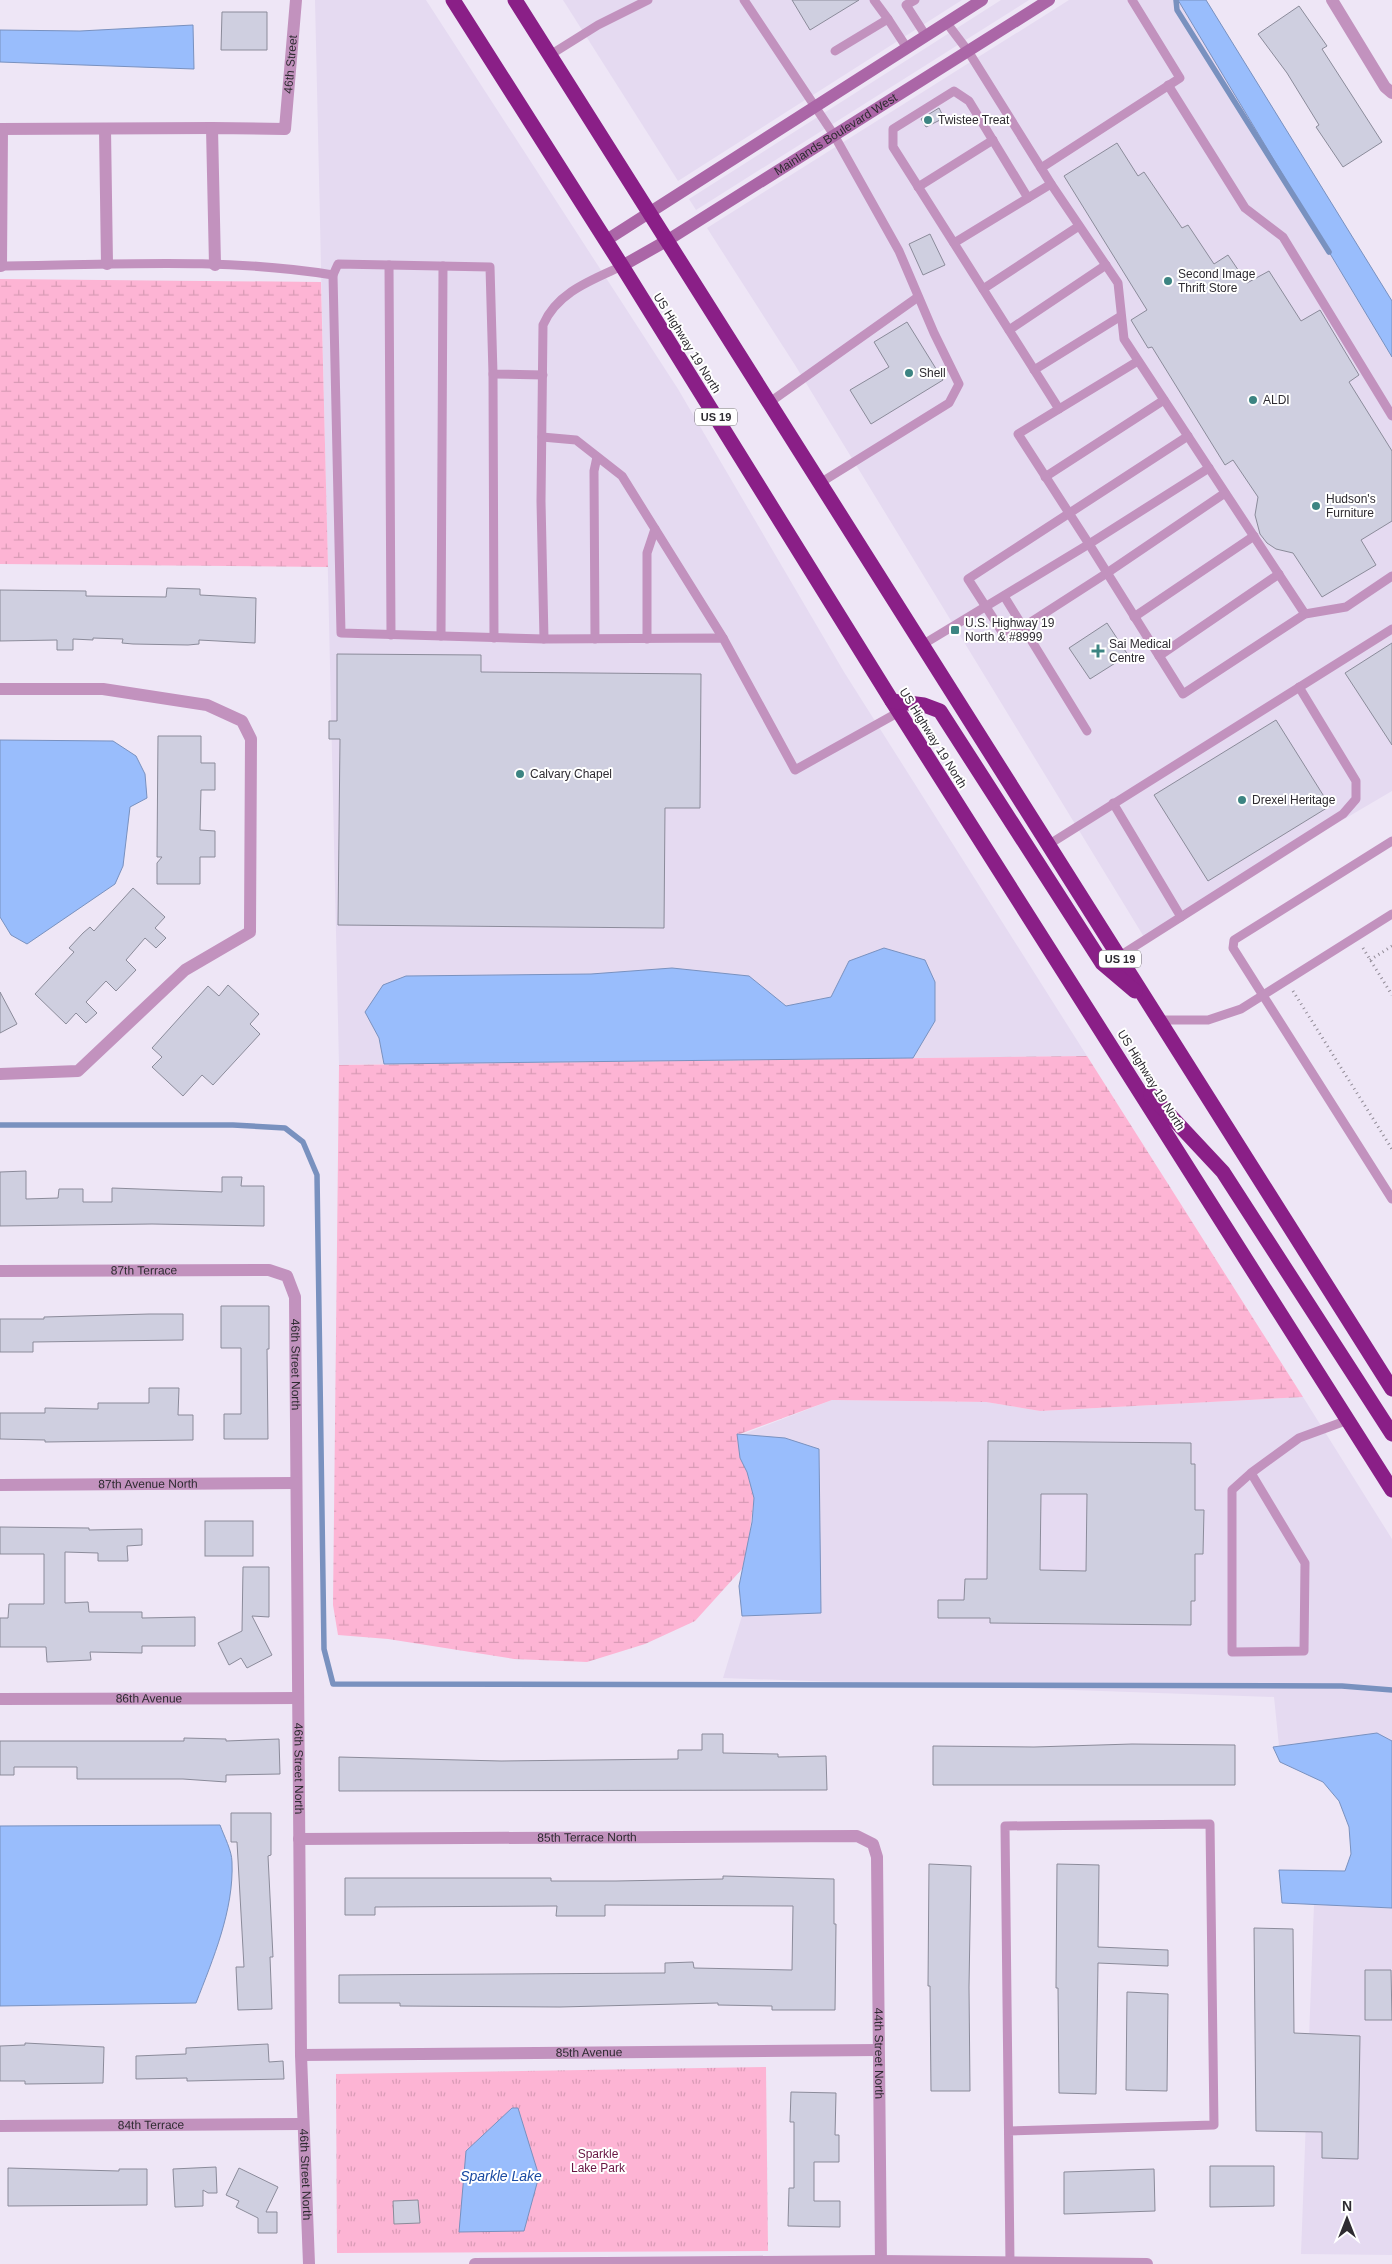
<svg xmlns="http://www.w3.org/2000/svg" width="1392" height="2264" viewBox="0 0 1392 2264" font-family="Helvetica,sans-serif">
<defs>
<pattern id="wetland-marsh" width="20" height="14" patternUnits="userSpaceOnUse" patternTransform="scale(1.25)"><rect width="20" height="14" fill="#fdb4d4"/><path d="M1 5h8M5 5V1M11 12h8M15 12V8" fill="none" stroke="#d99bb6"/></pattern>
<pattern id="park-tufts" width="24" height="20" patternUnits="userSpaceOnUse" patternTransform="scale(1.25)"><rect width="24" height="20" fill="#fdb4d4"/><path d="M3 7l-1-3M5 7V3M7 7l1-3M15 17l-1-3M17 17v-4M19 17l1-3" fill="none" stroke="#d99bb6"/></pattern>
</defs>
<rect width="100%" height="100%" fill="#eee6f6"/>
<g fill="#e5daf1">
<path d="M315,0H426L678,389L844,672L1087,1056L913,1058L935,1021L849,961L831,997L786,1006L749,976L672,968L591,974L365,1012L379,1038L384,1064L339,1065Z"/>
<path d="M563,0H962L678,181Z"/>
<path d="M1001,0H1029L696,210L689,199Z"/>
<path d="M1069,0H1178L1392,357V791L1144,937L795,365L707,228Z"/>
<path d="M1303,1397L1392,1539V1741L1377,1733L1279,1746L1274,1697L723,1678L742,1616L821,1613L785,1438L741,1435L832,1400L986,1402L1040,1411Z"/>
<path d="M1314,1904L1392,1908V2255L1301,2254Z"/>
</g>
<g fill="url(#wetland-marsh)">
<path d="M0,279L321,282L328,567L0,564Z"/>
<path d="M1087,1056L1303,1397L1040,1411L986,1402L832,1400L737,1435L740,1458L747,1472L754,1498L748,1546L742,1569L695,1621L645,1644L587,1662L514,1659L388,1639L338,1635L333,1605L339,1065Z"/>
</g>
<path fill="url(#park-tufts)" d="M766,2067L768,2251L337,2253L336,2074Z"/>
<g fill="#99bdfc" stroke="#7991bf">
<path d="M1178,0H1206L1392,301V357Z"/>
<path d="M193,25L194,69L0,62V30L80,31Z"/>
<path d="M0,740L113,741L136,756L145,774L147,798L130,807L123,866L115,884L27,944L11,935L0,917Z"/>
<path d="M884,948L925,960L935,982V1021L913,1058L384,1064L379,1038L365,1012L383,985L406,976L591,974L672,968L749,976L786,1006L831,997L849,961Z"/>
<path d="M737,1434L785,1438L819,1449L821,1613L742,1616L739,1586L752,1522L754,1498L747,1472L740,1458Z"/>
<path d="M1377,1733L1392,1741V1908L1282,1903L1279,1870L1345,1871L1351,1854L1349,1827L1339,1801L1323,1782L1280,1762L1273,1747Z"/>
<path d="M220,1825C224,1836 232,1851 232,1862C234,1910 213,1959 196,2003L0,2006V1826Z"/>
<path d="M512,2108H518L539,2176L524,2231L459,2232L466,2151Z"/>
</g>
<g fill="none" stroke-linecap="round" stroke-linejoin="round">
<g stroke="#7991bf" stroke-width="5.5">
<path d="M1176,0L1177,10L1329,252"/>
<path d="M0,1125H233L285,1128L303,1142L317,1175L324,1649L333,1684L1342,1686L1392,1690"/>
</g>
</g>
<g fill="#cfcfe0" stroke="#8b8b9a" fill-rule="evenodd">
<path d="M792,0H859L810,30Z"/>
<path d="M1299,6L1327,46L1322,49L1382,142L1343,167L1316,127L1319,125L1287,73L1258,34Z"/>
<path d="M222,12H267V50H221Z"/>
<path d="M939,108L944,118L926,127L921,119Z"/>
<path d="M1117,143L1138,176L1144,172L1182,228L1188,225L1214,264L1228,255L1247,283L1269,271L1301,321L1320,310L1359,375L1349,382L1392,451V521L1361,540L1376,565L1322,597L1293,553L1276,549L1267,543L1260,534L1255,515L1258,497L1233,460L1225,465L1152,347L1148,348L1131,320L1147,310L1064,176Z"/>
<path d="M930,234L945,265L923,275L909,244Z"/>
<path d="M907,322L943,380L871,424L850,390L889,367L874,342Z"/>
<path d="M167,588L200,589V595L256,598L255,643L199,640V644L188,645L133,644L122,643L123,639L93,638V640L73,639V650H57V640L0,641V590L86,591V596L166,597Z"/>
<path d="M1107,623L1128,655L1090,679L1069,648Z"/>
<path d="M1392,643V745L1345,673Z"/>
<path d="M337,654L481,655V672L701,674L700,808H665L664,928L338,925L340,739H329V721H337Z"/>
<path d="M1276,720L1330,806L1208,881L1154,795Z"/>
<path d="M158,736H201V763H215V790H201L200,830L215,831V857H200V884H157V863L162,857H157Z"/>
<path d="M133,888L165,917L155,928L166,938L156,948L145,938L126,960L136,970L116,991L106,981L86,1002L97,1013L86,1023L76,1013L66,1024L35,994L74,952L69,948L83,933L90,927L94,931Z"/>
<path d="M228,985L259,1014L250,1024L260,1034L213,1085L202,1075L183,1096L152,1067L162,1057L152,1048L208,986L219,996Z"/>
<path d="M0,992L17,1024L0,1033Z"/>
<path d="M26,1171V1199L58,1198L59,1189H83V1202H112V1188L222,1192V1177H242L241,1186H264V1226L152,1224L0,1226V1172Z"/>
<path d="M221,1306H269V1349H267L268,1439H224V1414H241V1348H221Z"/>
<path d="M149,1314H183V1340L33,1342V1352H0V1319H44V1317Z"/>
<path d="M149,1388H179L178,1415H193V1440L45,1442V1440L0,1439V1413H45V1408L98,1409V1403H149Z"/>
<path d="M988,1441L1191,1443V1464H1195V1510H1204L1203,1554H1195V1601H1191V1625L990,1623V1618H938V1600H964L965,1579H987ZM1041,1494H1087L1086,1571L1040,1570Z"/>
<rect x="205" y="1521" width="48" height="35"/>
<path d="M0,1527L89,1528V1530L142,1529V1545L127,1546L128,1561H98V1553L65,1552V1603L88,1602L89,1612H142V1618L195,1617V1646H142V1653L90,1652L91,1660L47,1662L46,1647H0V1618H8L9,1604H44V1554H0Z"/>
<path d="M243,1567H269V1617L252,1616L272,1655L247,1668L241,1658L229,1665L218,1643L242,1631Z"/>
<path d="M702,1734H723V1753L778,1754V1757L826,1756L827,1790L339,1791V1757L501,1761L678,1759V1750H702Z"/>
<path d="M184,1738L226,1739V1741L279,1739L280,1774L226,1775V1782L183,1779H77V1767H14V1775H0V1741H184Z"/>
<path d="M1132,1744L1235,1745V1785H933V1746L1034,1747Z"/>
<path d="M231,1813H271V1855L268,1856L273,1957H270L272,2009L238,2010L236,1967H244L237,1842H231Z"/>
<path d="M929,1864L971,1866L969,1987L970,2091H931L930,1986H928Z"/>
<path d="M1057,1864L1099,1865L1098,1947L1168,1950V1966L1098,1963L1096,2094L1059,2093L1058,1988H1056Z"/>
<path d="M723,1876L834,1879V1924H836L835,2010H772V2006L718,2005V2003L560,2007L400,2006V2003H339V1975L665,1973V1963L693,1962L694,1968L792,1970L793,1906L605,1905V1916H556L557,1906L375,1907V1915H345V1878H551V1881H616L723,1879Z"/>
<path d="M1254,1928L1293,1929L1294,2033L1360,2036L1358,2159L1322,2158V2132L1256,2131Z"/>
<path d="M1365,1970H1391L1392,2020H1365Z"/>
<path d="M1127,1992L1168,1994L1167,2091L1126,2090Z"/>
<path d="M25,2043L104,2047L103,2083L25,2084V2081H0V2046L25,2045Z"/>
<path d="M268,2044L269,2062L283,2061L284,2079L187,2081V2078L136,2079V2056L186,2054V2048Z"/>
<path d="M791,2092L836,2093L835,2135H839V2162H814V2201H840V2227L788,2226L789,2188H794V2122H790Z"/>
<path d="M1210,2166H1274V2206L1210,2207Z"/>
<path d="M216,2167L217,2193H208L203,2190V2206L175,2207L173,2169Z"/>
<path d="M8,2168L119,2171V2169H147V2205L8,2206Z"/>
<path d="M239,2168L278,2187L266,2212H277V2233H258V2218L236,2207L239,2201L226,2195Z"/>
<path d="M1154,2169L1155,2211L1064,2214V2172Z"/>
<path d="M418,2200L420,2223L394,2224L393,2201Z"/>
</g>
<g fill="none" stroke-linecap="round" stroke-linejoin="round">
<g stroke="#908a95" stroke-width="3" stroke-dasharray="1 4" stroke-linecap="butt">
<path d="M1363,948L1392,995"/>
<path d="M1370,960L1392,946"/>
<path d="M1293,991L1392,1149"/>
</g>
<g stroke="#c292be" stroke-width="9">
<path d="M744,0L834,135L899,251L934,333L959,384L949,403L820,483"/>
<path d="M874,0L888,19"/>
<path d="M915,0L906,5L926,36"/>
<path d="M946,22L968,51L1051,184L1118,283L1124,339L1305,614"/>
<path d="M835,51L888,19L907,48"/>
<path d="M550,55L598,25L648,0"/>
<path d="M1168,85L1245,208L1283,237L1392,416"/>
<path d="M1041,168L1180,78L1132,0"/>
<path d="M918,187L993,140"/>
<path d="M954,243L1051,184"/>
<path d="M389,265L391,635"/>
<path d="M0,266C110,265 224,257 333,275L341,633L544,639L723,638L795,770L899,712"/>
<path d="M333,275L338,264L490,267L493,374L543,375"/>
<path d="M983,289L1079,226"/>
<path d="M1009,330L1106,265"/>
<path d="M1034,370L1121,316"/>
<path d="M493,374L494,638"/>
<path d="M770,402L918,297"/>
<path d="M1059,409L1138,361"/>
<path d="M1188,436L968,579L1006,638L1107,573L1225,493"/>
<path d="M542,437L576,440L622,476L723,638"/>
<path d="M1209,468L1089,544L1183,694L1305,614L1346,607L1392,576"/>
<path d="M1045,477L1164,400"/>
<path d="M1004,596L1087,731"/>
<path d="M1134,617L1254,536"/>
<path d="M441,636L443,266"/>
<path d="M544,639L541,501L543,325C557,292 592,280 622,266"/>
<path d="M595,639L594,471L597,457"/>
<path d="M647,639V553L655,529"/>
<path d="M922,645L1089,544L1018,434L1059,409L893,147V129L954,91L969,101L1028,198"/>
<path d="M1159,656L1279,574"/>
<path d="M1113,803L1181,917"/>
<path d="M1392,841L1234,940L1233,948L1392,1199"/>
<path d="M1048,845L1392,629"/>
<path d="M1118,957L1343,814L1356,799V781L1299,687"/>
<path d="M1158,1020H1208L1241,1009L1392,914"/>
<path d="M1251,1473L1232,1490V1652L1304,1651L1305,1563L1251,1473L1299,1438L1348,1420"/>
<path d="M1009,2131L1214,2125L1210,1824L1005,1826L1010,2263"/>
</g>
<g stroke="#c292be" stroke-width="12">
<path d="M1332,0L1385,87L1392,93"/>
<path d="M0,129L212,128"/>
<path d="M105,129L107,264"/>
<path id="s1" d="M215,265L212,128L285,129L296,0"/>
<path d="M1,266L2,129"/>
<path d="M0,689H103L207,705L242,721L251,739L250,932L185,970L78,1071L0,1074"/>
<path id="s2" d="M0,1271L269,1270L287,1276L295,1297L301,2055L309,2264"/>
<path id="s3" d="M0,1485L296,1483"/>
<path id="s4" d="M0,1699L298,1698"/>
<path id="s5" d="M299,1839L857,1836L873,1844L877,1857L881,2264"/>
<path id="s6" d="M301,2055L877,2050"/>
<path id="s7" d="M0,2126L302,2124"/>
<path d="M475,2264L881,2261L1147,2264"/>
</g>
<g stroke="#ab66a7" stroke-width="12">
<path d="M605,241L982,0"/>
<path id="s8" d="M622,266L668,240L1049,0"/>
</g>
<g stroke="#8a1f87" stroke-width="15">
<path d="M453,0L622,266L892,701L1392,1490"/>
<path d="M515,0L1392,1389"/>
<path d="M892,701L924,705L940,711L1102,963L1135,991"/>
<path d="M1151,1095L1223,1172L1392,1434"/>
</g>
</g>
<g fill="#3c8482" stroke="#fff" stroke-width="2">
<circle cx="928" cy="120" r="5"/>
<circle cx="1168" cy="281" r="5"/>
<circle cx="909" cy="373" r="5"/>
<circle cx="1253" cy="400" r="5"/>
<circle cx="1316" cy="506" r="5"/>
<rect x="950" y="625" width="10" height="10" rx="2.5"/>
<path d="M1095.5 643.5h5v5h5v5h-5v5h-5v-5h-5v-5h5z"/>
<circle cx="520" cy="774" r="5"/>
<circle cx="1242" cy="800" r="5"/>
</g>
<g text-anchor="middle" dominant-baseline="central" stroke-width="4" stroke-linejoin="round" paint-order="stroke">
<g fill="#fff" stroke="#6d6b6f" stroke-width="1">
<rect x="695" y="408.5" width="42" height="17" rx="4"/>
<rect x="1099" y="950.5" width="42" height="17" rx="4"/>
</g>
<g font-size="11" font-weight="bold" fill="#2e2b31">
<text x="716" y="417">US 19</text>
<text x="1120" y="959">US 19</text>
</g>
<g font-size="12" fill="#2e2b31" stroke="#fff">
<text stroke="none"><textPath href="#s1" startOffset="275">46th Street</textPath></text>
<text stroke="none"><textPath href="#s8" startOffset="251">Mainlands Boulevard West</textPath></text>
<text transform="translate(687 343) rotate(58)">US Highway 19 North</text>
<text transform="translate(933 738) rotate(58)">US Highway 19 North</text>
<text transform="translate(1151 1080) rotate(58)">US Highway 19 North</text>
<text stroke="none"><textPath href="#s2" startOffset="144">87th Terrace</textPath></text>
<text stroke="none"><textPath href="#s2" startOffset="378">46th Street North</textPath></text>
<text stroke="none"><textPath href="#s3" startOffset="148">87th Avenue North</textPath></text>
<text stroke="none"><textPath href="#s4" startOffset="149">86th Avenue</textPath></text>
<text stroke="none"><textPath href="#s2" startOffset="782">46th Street North</textPath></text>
<text stroke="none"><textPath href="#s5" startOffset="288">85th Terrace North</textPath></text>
<text stroke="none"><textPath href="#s6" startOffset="288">85th Avenue</textPath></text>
<text stroke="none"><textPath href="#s5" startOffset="786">44th Street North</textPath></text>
<text stroke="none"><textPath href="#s7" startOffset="151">84th Terrace</textPath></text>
<text stroke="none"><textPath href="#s2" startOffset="1188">46th Street North</textPath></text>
</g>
<g font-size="12" fill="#2e2b31" stroke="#fff" text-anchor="start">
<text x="938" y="120">Twistee Treat</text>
<text x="1178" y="274">Second Image<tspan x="1178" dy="14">Thrift Store</tspan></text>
<text x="919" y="373">Shell</text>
<text x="1263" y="400">ALDI</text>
<text x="1326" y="499">Hudson's<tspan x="1326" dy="14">Furniture</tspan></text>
<text x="965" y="623">U.S. Highway 19<tspan x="965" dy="14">North &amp; #8999</tspan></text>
<text x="1109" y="644">Sai Medical<tspan x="1109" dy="14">Centre</tspan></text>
<text x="530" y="774">Calvary Chapel</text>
<text x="1252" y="800">Drexel Heritage</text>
</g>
<g font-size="12" fill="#671642" stroke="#fff">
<text x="598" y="2154">Sparkle<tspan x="598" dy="14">Lake Park</tspan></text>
</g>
<g font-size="14" font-style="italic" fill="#194aa2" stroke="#fff">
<text x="501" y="2176">Sparkle Lake</text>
</g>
</g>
<g transform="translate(1347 2219)" stroke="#ffffff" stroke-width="4" paint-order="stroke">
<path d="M0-4L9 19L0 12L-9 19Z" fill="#2e2b31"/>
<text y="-8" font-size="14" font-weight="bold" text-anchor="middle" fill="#2e2b31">N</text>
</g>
</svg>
